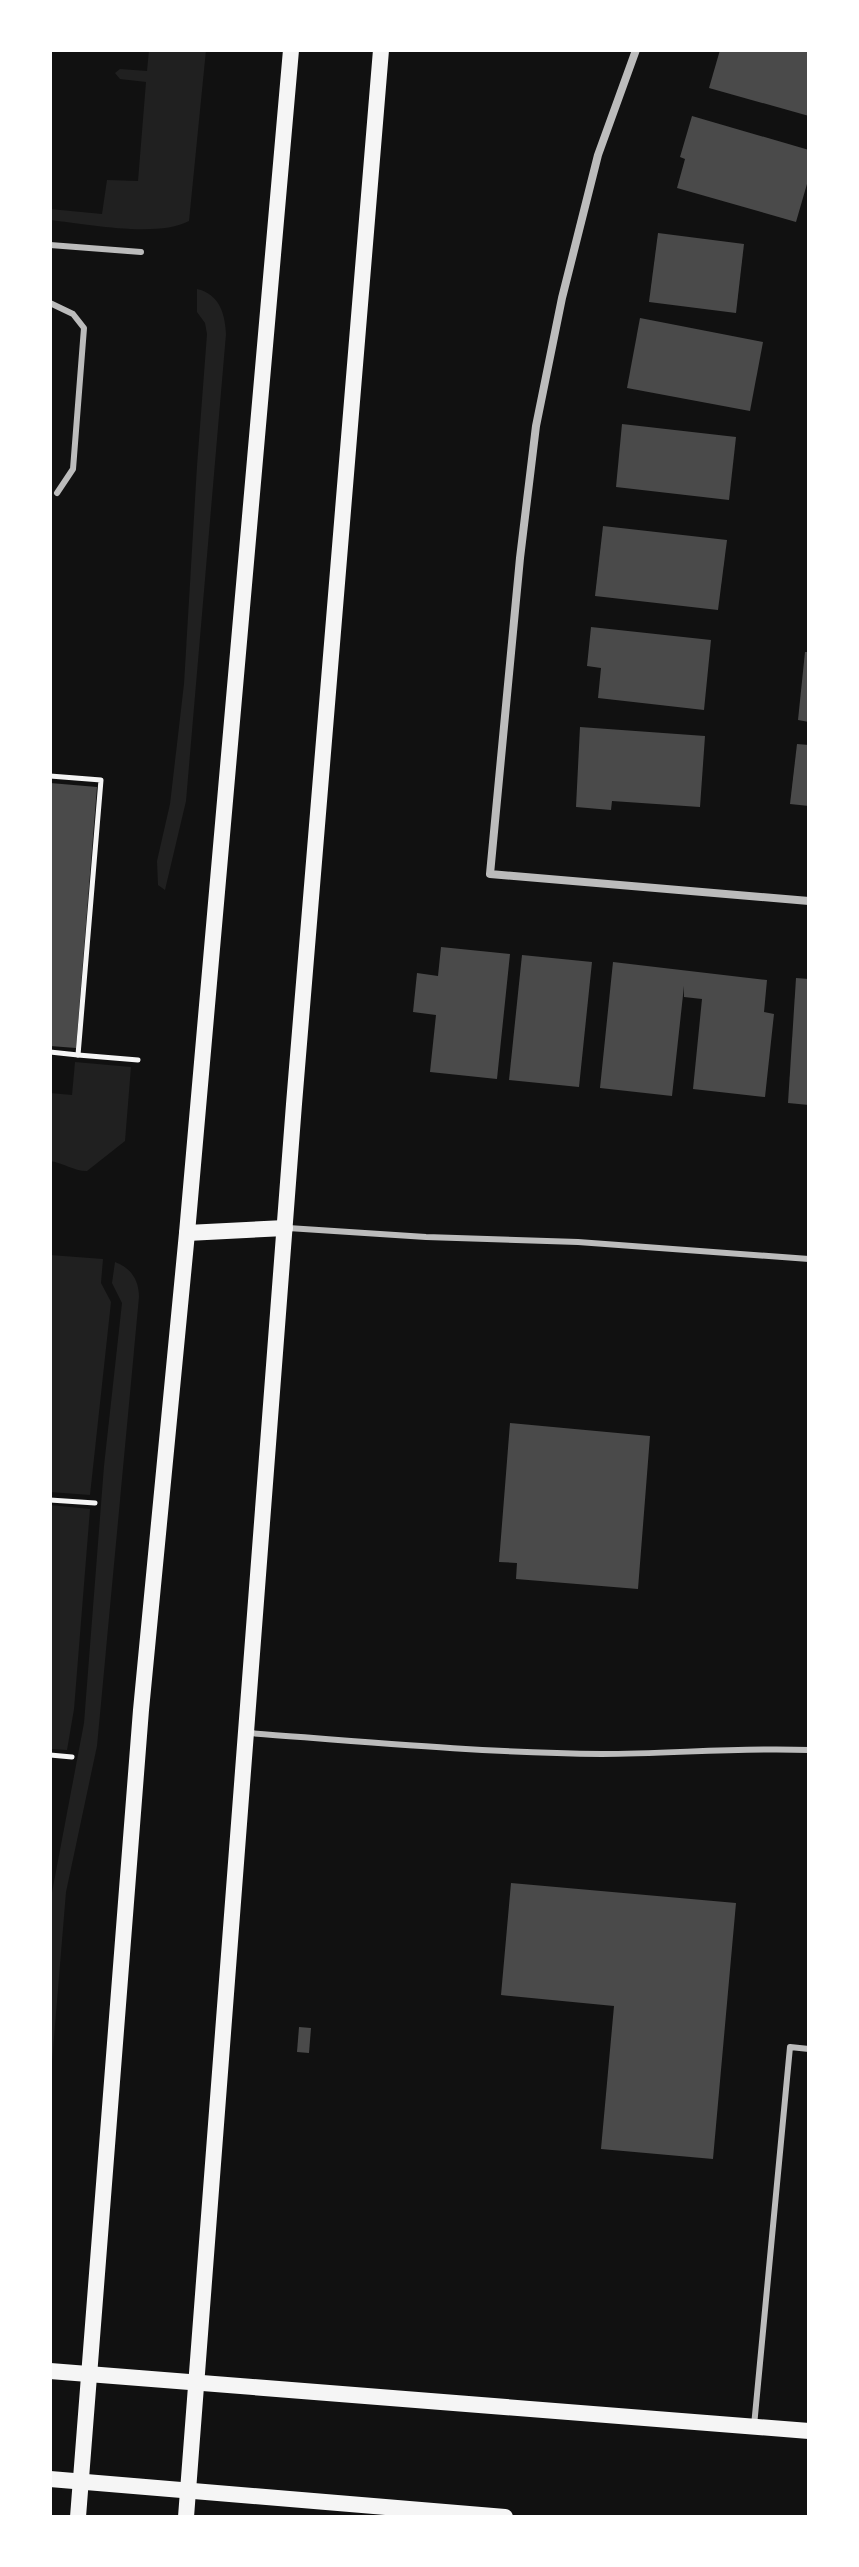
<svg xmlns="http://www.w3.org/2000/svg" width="859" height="2567" viewBox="0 0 859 2567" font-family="'Space Grotesk',sans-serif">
<rect width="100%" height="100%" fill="#111"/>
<g fill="#202020">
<path d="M149,50H206L189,221C158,238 86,224 50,220V209L102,214L107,180L138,181L146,82L120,79L115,73L120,69L147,71Z"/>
<path d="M197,289C219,294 225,313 226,334L186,801L165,890L158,885L157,861L170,804L184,684L197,466L207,334L205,323L197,312Z"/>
<path d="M75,1062L131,1067L125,1141L87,1171C73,1171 64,1163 50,1161V1093L72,1095Z"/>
<path d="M50,1255L103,1259L101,1283L111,1302L90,1495L50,1492Z"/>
<path d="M115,1262C131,1268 139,1280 139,1297L97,1746L66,1892L50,2086V1903L84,1723L104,1466L122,1303L112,1283Z"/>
<path d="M50,1505L90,1509L74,1709L67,1750L50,1749Z"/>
</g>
<g fill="#4a4a4a">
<path d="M720,50H809V116L709,88Z"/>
<path d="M692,116L809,150V177L796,222L677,188L685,159L680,157Z"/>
<path d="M658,233L744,244L736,313L649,302Z"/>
<path d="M640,318L763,342L750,411L627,388Z"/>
<path d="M622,424L736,437L729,500L616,487Z"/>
<path d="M603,526L727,540L718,610L595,596Z"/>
<path d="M591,627L711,640L704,710L598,698L601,668L587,666Z"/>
<path d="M805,652H809V722L798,720Z"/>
<path d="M580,727L705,736L700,807L612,801L611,810L576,807Z"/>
<path d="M797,744L809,745V806L790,804Z"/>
<path d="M50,783L97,787L76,1048L50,1046Z"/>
<path d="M441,947L510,954L497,1079L430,1072L436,1015L413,1012L417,973L438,976Z"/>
<path d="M522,955L592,962L579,1087L509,1080Z"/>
<path d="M613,962L767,980L764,1012L774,1014L765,1097L693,1089L702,999L684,997V986L672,1096L600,1088Z"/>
<path d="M796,978L809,979V1105L788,1103Z"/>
<path d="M510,1423L650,1436L638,1589L516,1579L517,1563L499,1562Z"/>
<path d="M511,1883L736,1903L713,2159L601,2149L614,2006L501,1995Z"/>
<path d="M299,2027L311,2028L309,2053L297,2052Z"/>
</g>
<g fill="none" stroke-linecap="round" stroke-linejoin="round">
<g stroke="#f5f5f5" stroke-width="5">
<path d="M50,776L101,780L78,1055L50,1052"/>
<path d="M78,1055L138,1060"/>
<path d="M50,1500L95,1503"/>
<path d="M50,1755L72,1757"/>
</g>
<g stroke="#bcbcbc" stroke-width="6">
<path d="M50,245L141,252"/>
<path d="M50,303L73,314L84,328L73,469L57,493"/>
<path d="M288,1228L426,1237L578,1242L809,1259"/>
<path d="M249,1733C366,1742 485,1753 602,1754C671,1754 740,1747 809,1750"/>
<path d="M754,2426L790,2047L809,2049"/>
</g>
<path stroke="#bcbcbc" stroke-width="8" d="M636,50L598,155L562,298L536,426L520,558L490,874L809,901"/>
<g stroke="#f5f5f5" stroke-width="16">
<path d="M187,1233L285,1228"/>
<path d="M50,2371L809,2431"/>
<path d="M50,2479L505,2517"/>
<path d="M78,2517L141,1710L187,1233L291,50"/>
<path d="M186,2517L294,1104L381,50"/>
</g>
</g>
<rect width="859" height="2567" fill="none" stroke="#ffffff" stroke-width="104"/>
</svg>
